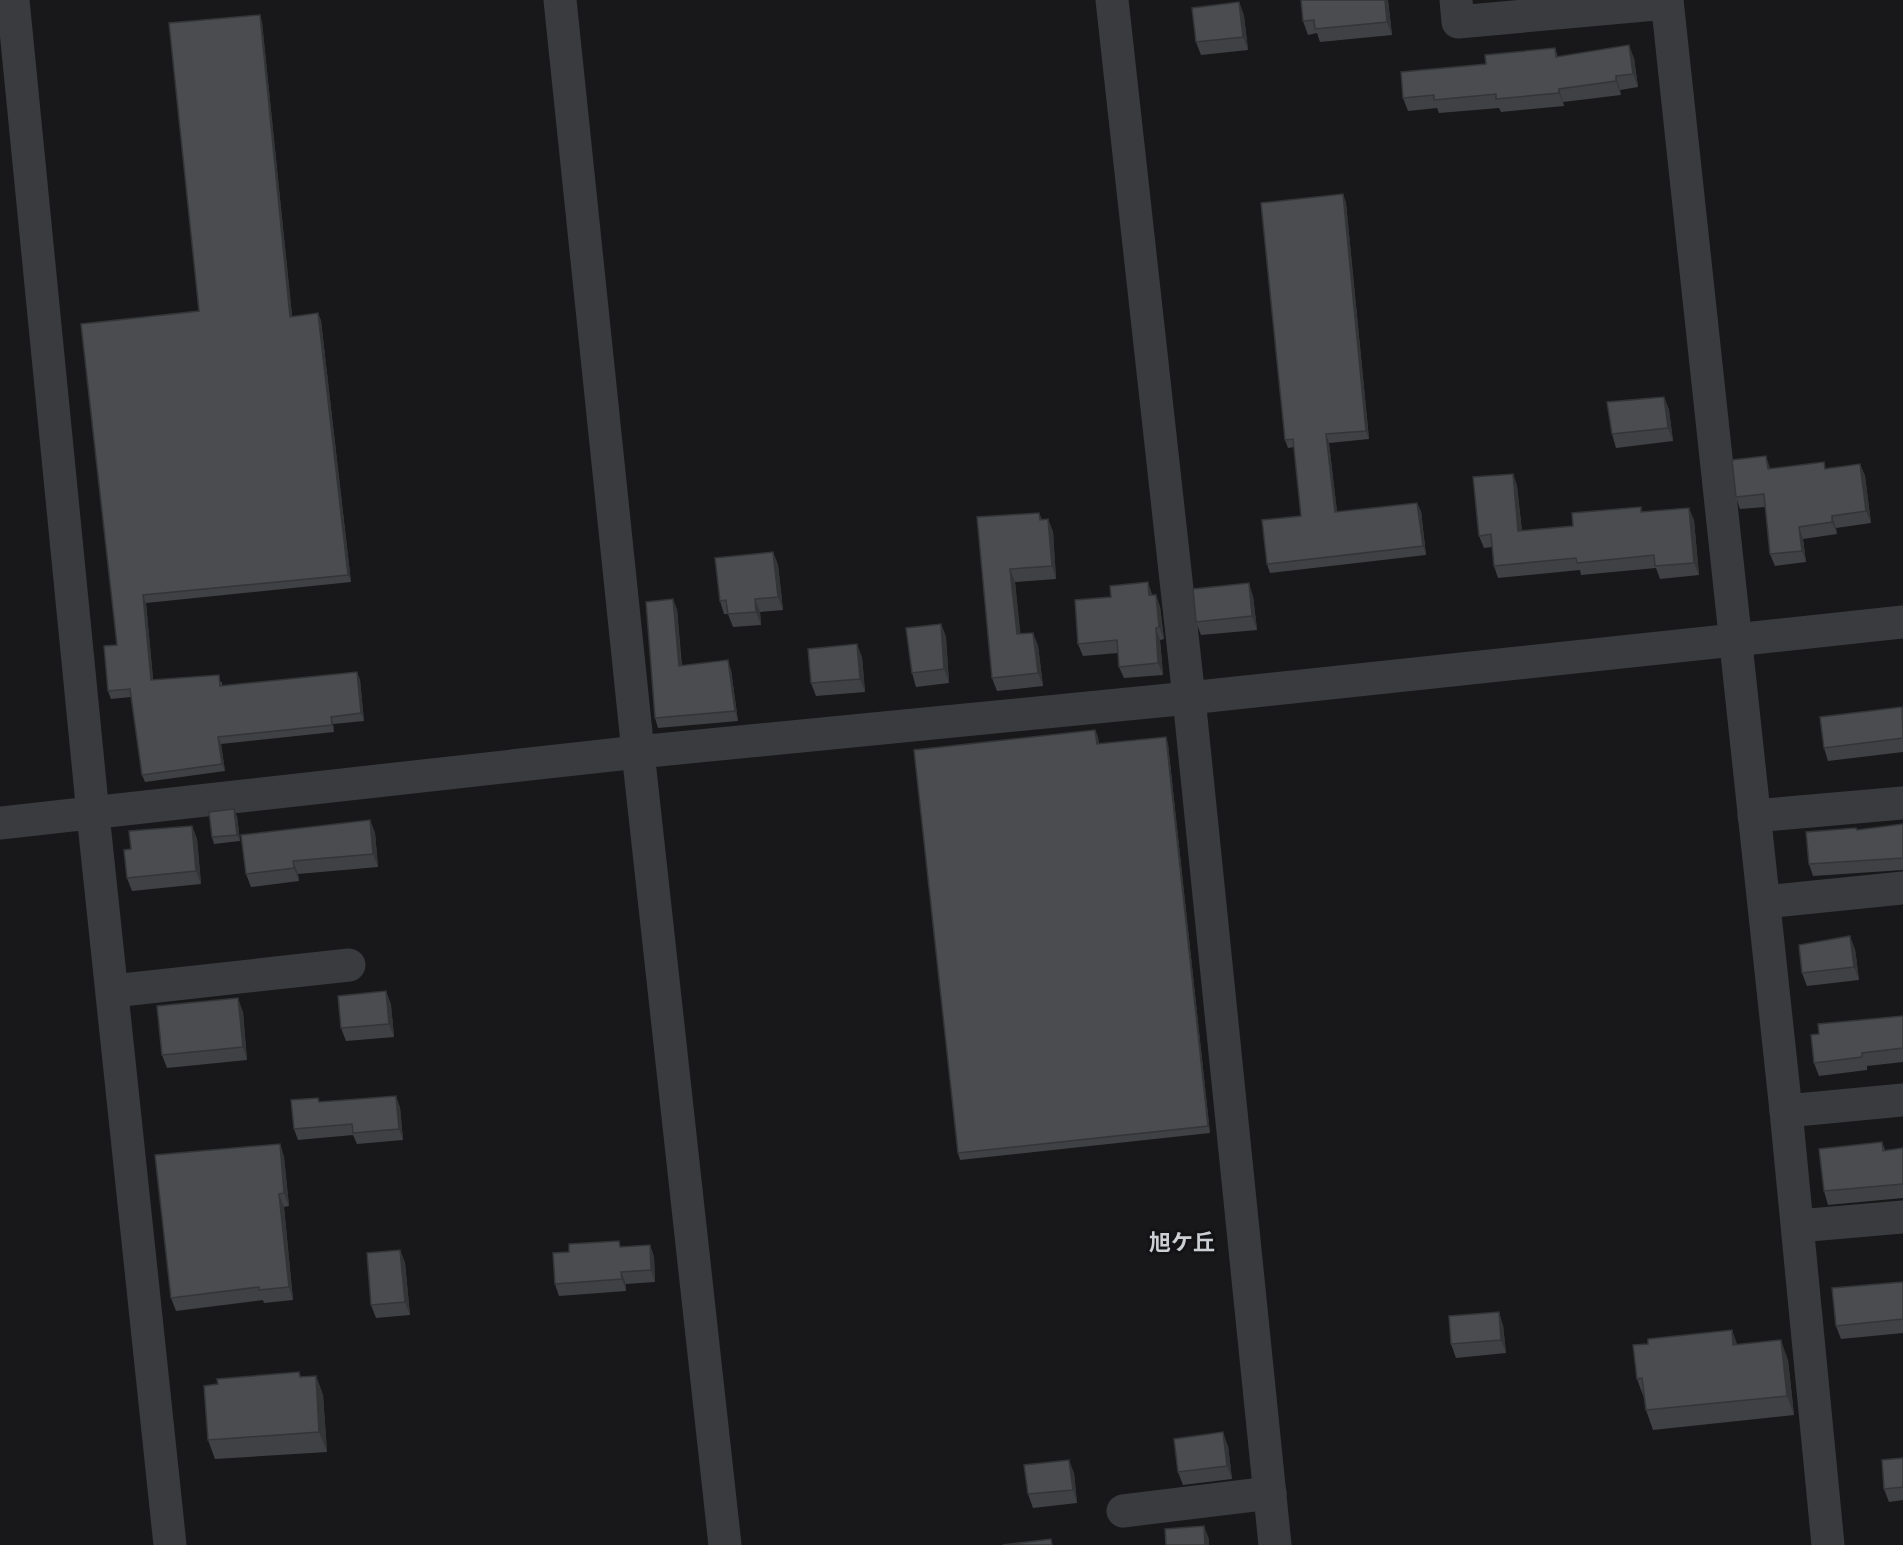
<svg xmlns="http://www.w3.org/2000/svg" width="1903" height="1545" viewBox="0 0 1903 1545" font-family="Karla,'Noto Sans JP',sans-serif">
<rect width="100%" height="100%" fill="#18181a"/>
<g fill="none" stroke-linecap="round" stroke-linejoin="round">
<g stroke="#3a3b3e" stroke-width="33">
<path d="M13,0L93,814L170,1545"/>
<path d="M560,0L638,752L725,1545"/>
<path d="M1112,0L1189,698L1275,1545"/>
<path d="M1456,0L1458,22L1667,3"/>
<path d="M1667,0L1786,1111L1828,1545"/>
<path d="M1754,816L1903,803"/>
<path d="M0,823L638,752L1189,698L1903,622"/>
<path d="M1764,902L1903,888"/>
<path d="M113,991L349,965"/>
<path d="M1786,1111L1903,1100"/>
<path d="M1798,1226L1903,1217"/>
<path d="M1123,1511L1270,1493"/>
</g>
</g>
<g fill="#404144">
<path d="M1301,0H1388L1392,35L1320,42L1317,33L1308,35L1303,21Z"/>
<path d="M1239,2L1244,16L1248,50L1201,55L1196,42Z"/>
<path d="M262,22L292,317L318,313L321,321L351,582L146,603L153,680L222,682V686L357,672L360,680L364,721L333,724L334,732L221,744L225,771L145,782L142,775L131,697L111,699L108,691L117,645L199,311Z"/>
<path d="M1555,48L1558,57L1634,58L1638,87L1620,90L1621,95L1563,102L1564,106L1501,112L1499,108L1439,113L1437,108L1408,111L1403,98L1486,64Z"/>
<path d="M1343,194L1346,203L1369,439L1329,443L1337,512L1421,511L1426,555L1270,573L1267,564L1301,516L1294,447L1288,448L1285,440Z"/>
<path d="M1664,397L1669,410L1673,441L1616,448L1612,434Z"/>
<path d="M1860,464L1865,476L1871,523L1836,528L1837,534L1803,539L1806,562L1775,566L1770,554L1765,507L1740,509L1736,497L1771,469L1827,468Z"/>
<path d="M1513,474L1517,486L1522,531L1573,526L1643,512L1694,520L1699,575L1660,579L1656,568L1581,575L1580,570L1498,578L1494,566L1492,547L1484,548L1479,536Z"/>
<path d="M1039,513L1042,520L1048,519L1053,532L1056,579L1015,582L1020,634L1033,633L1038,646L1043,686L997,691L992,678L977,517Z"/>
<path d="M773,552L778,565L783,610L760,612L761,625L733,627L728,614H724L720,601Z"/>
<path d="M1152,595H1156L1160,607L1164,639L1160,640L1163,675L1124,678L1119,667L1118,653L1083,656L1078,644Z"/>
<path d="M1253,596L1257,630L1201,635L1196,622Z"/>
<path d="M677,609L682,666L731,670L738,721L658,728L655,718Z"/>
<path d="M941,624L946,637L949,683L916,687L912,673Z"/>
<path d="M862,657L865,692L816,696L811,683Z"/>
<path d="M1902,707L1903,710V752L1828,761L1824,748Z"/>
<path d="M1095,730L1098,737L1099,744L1166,737L1168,744L1210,1133L960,1160L958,1153Z"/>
<path d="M237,816L240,841L214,844L212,837Z"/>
<path d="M370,820L375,833L378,867L298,874L299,881L251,887L246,874Z"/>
<path d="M1903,824V870L1813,876L1809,864L1857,830Z"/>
<path d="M192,826L197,839L201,884L132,891L127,878Z"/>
<path d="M1855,949L1859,980L1807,986L1802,973Z"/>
<path d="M386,991L391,1005L394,1037L346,1041L341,1028Z"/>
<path d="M243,1012L247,1060L167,1068L162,1055Z"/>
<path d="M1903,1016V1062L1867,1066V1070L1819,1076L1814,1063L1819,1034Z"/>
<path d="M320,1102L400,1107L403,1140L357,1144L353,1135L298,1140L294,1129Z"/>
<path d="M1882,1142L1885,1150L1903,1148V1198L1828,1205L1824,1191Z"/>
<path d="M280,1144L284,1157L289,1206L284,1207L293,1300L264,1303L263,1300L176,1311L171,1298Z"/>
<path d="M650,1245L654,1257L655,1282L626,1284V1291L559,1296L555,1284L569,1252L621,1247Z"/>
<path d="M400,1250L405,1263L410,1315L376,1318L371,1305Z"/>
<path d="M1903,1282V1333L1841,1339L1836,1326Z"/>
<path d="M1503,1325L1506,1353L1456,1358L1451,1344Z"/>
<path d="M1732,1330L1737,1345L1788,1360L1794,1415L1653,1430L1646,1410L1644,1398L1637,1379L1648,1344Z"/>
<path d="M299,1372L301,1377L316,1376L323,1395L327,1452L215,1459L208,1440Z"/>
<path d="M1228,1446L1232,1479L1183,1485L1178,1472Z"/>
<path d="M1903,1458V1500L1889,1502L1884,1489Z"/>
<path d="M1074,1473L1077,1503L1033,1508L1028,1494Z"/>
</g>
<g fill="#343537">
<path d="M1385,0H1388L1392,35L1387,22Z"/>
<path d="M1239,2L1244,16L1248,50L1243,37Z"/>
<path d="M260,15L262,22L293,324L290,317Z"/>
<path d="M1629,45L1634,58L1638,87L1633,74Z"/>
<path d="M1616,76L1620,90L1621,95L1616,81Z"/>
<path d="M1559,89L1563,102L1564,106L1559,93Z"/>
<path d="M1343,194L1346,203L1369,439L1366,431Z"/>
<path d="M318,313L321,321L351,582L348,575Z"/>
<path d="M1664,397L1669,410L1673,441L1668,428Z"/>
<path d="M1326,434L1329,443L1338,520L1335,512Z"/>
<path d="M1766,456L1770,468L1772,481L1768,469Z"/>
<path d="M1860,464L1865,476L1871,523L1866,511Z"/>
<path d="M1513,474L1517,486L1523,543L1518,531Z"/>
<path d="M1417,503L1421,511L1426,555L1423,546Z"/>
<path d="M1689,508L1694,520L1699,575L1694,563Z"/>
<path d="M1832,516L1836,528L1837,534L1832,522Z"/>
<path d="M1048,519L1053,532L1056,579L1052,566Z"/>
<path d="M1799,527L1803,539L1806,562L1802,551Z"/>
<path d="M773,552L778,565L783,610L778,597Z"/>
<path d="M1010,569L1015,582L1022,647L1017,634Z"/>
<path d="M1148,582L1152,594L1153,607L1149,595Z"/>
<path d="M1249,583L1253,596L1257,630L1252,616Z"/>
<path d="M143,595L146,603L154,688L151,680Z"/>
<path d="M1156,595L1160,607L1164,639L1159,627Z"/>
<path d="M673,599L677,609L682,676L679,666Z"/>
<path d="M755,599L760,612L761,625L756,612Z"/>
<path d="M941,624L946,637L949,683L944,669Z"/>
<path d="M1156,628L1160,640L1163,675L1158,663Z"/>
<path d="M1033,633L1038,646L1043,686L1038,673Z"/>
<path d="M857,644L862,657L865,692L860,679Z"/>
<path d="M728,660L731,670L738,721L735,711Z"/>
<path d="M357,672L360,680L364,721L361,713Z"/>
<path d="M331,717L333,724L334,732L332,725Z"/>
<path d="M1095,730L1098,737L1099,751L1097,744Z"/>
<path d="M218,737L221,744L225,771L222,764Z"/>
<path d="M1166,737L1168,744L1210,1133L1208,1126Z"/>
<path d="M234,809L237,816L240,841L237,835Z"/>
<path d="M370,820L375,833L378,867L373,854Z"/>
<path d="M192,826L197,839L201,884L196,871Z"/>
<path d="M293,861L298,874L299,881L294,868Z"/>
<path d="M1850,936L1855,949L1859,980L1854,967Z"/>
<path d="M386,991L391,1005L394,1037L389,1024Z"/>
<path d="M238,998L243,1012L247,1060L243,1047Z"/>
<path d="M396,1096L400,1107L403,1140L399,1129Z"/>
<path d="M280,1144L284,1157L289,1206L284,1193Z"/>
<path d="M279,1194L284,1207L293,1300L289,1287Z"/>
<path d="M650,1245L654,1257L655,1282L651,1270Z"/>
<path d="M400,1250L405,1263L410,1315L405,1302Z"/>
<path d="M621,1272L626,1284V1291L622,1279Z"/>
<path d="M1499,1312L1503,1325L1506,1353L1501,1340Z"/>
<path d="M1732,1330L1739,1350L1733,1345Z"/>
<path d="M1781,1340L1788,1360L1794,1415L1787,1396Z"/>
<path d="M316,1376L323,1395L327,1452L319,1432Z"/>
<path d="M1223,1432L1228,1446L1232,1479L1227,1466Z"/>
<path d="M1069,1460L1074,1473L1077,1503L1073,1490Z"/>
<path d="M1204,1526L1209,1539V1545H1205Z"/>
</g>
<g fill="#4a4c4f" stroke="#343537" stroke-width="1.5">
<path d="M1301,0H1385L1387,22L1315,29L1314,20L1303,21Z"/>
<path d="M1239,2L1243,37L1196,42L1192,8Z"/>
<path d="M260,15L290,317L318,313L348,575L143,595L151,680L219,675L220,686L357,672L361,713L331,717L332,725L218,737L222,764L142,775L130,689L108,691L104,646L117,645L81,324L199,311L169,23Z"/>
<path d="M1629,45L1633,74L1616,76V81L1559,89V93L1496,99V94L1434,100V95L1403,98L1401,72L1486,64L1485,55L1555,48L1556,57Z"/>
<path d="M1343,194L1366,431L1326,434L1335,512L1417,503L1423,546L1267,564L1262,520L1301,516L1293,439L1285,440L1261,203Z"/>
<path d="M1664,397L1668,428L1612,434L1607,402Z"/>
<path d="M1766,456L1768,469L1824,462L1825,469L1860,464L1866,511L1832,516V522L1799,527L1802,551L1770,554L1764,494L1736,497L1732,460Z"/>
<path d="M1513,474L1518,531L1573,526L1572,513L1641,507V512L1689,508L1694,563L1655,566L1654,555L1577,563L1576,558L1494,566L1491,534L1479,536L1473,477Z"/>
<path d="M1039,513L1040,520L1048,519L1052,566L1010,569L1017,634L1033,633L1038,673L992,678L977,517Z"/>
<path d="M773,552L778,597L755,599L756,612L728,614L726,600L720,601L715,558Z"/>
<path d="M1148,582L1149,595H1156L1159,627L1156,628L1158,663L1119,667L1117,640L1078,644L1075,600L1111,597L1110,586Z"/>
<path d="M1249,583L1252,616L1196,622L1193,589Z"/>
<path d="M673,599L679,666L728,660L735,711L655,718L646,602Z"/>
<path d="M941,624L944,669L912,673L906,628Z"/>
<path d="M857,644L860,679L811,683L808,649Z"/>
<path d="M1902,707L1903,738L1824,748L1820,717Z"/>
<path d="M1095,730L1097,744L1166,737L1208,1126L958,1153L914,750Z"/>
<path d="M234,809L237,835L212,837L209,812Z"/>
<path d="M370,820L373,854L293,861L294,868L246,874L241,835Z"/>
<path d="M1903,824V858L1809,864L1806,832L1856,828L1857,830Z"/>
<path d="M192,826L196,871L127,878L124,850L131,849L129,831Z"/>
<path d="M1850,936L1854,967L1802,973L1799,945Z"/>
<path d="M386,991L389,1024L341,1028L338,996Z"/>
<path d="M238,998L243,1047L162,1055L157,1006Z"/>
<path d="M1903,1016V1048L1862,1053V1057L1814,1063L1811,1035L1819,1034L1818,1024Z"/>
<path d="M396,1096L399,1129L353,1133L352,1124L294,1129L291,1100L318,1098L319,1102Z"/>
<path d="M1882,1142L1883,1151L1903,1148V1184L1824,1191L1819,1149Z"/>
<path d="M280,1144L284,1193L279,1194L289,1287L259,1290V1287L171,1298L155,1155Z"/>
<path d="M619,1241L620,1247L650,1245L651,1270L621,1272L622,1279L555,1284L553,1253L569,1252V1244Z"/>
<path d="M400,1250L405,1302L371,1305L367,1253Z"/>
<path d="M1903,1282V1319L1836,1326L1832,1288Z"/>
<path d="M1499,1312L1501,1340L1451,1344L1449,1316Z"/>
<path d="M1732,1330L1733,1345L1781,1340L1787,1396L1646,1410L1642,1378L1637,1379L1633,1345L1648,1344V1339Z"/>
<path d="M299,1372L300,1377L316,1376L319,1432L208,1440L204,1386L218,1384L217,1379Z"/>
<path d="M1223,1432L1227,1466L1178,1472L1174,1439Z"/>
<path d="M1903,1458V1487L1884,1489L1882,1460Z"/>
<path d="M1069,1460L1073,1490L1028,1494L1024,1465Z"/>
<path d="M1204,1526L1205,1545H1166L1165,1529Z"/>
<path d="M1051,1539L1052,1545H1003Z"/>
</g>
<g text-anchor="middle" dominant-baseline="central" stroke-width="6" stroke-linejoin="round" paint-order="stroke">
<g font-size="22" font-weight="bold" fill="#ccd0d4" stroke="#131315">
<text x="1182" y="1243">旭ケ丘</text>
</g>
</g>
</svg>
